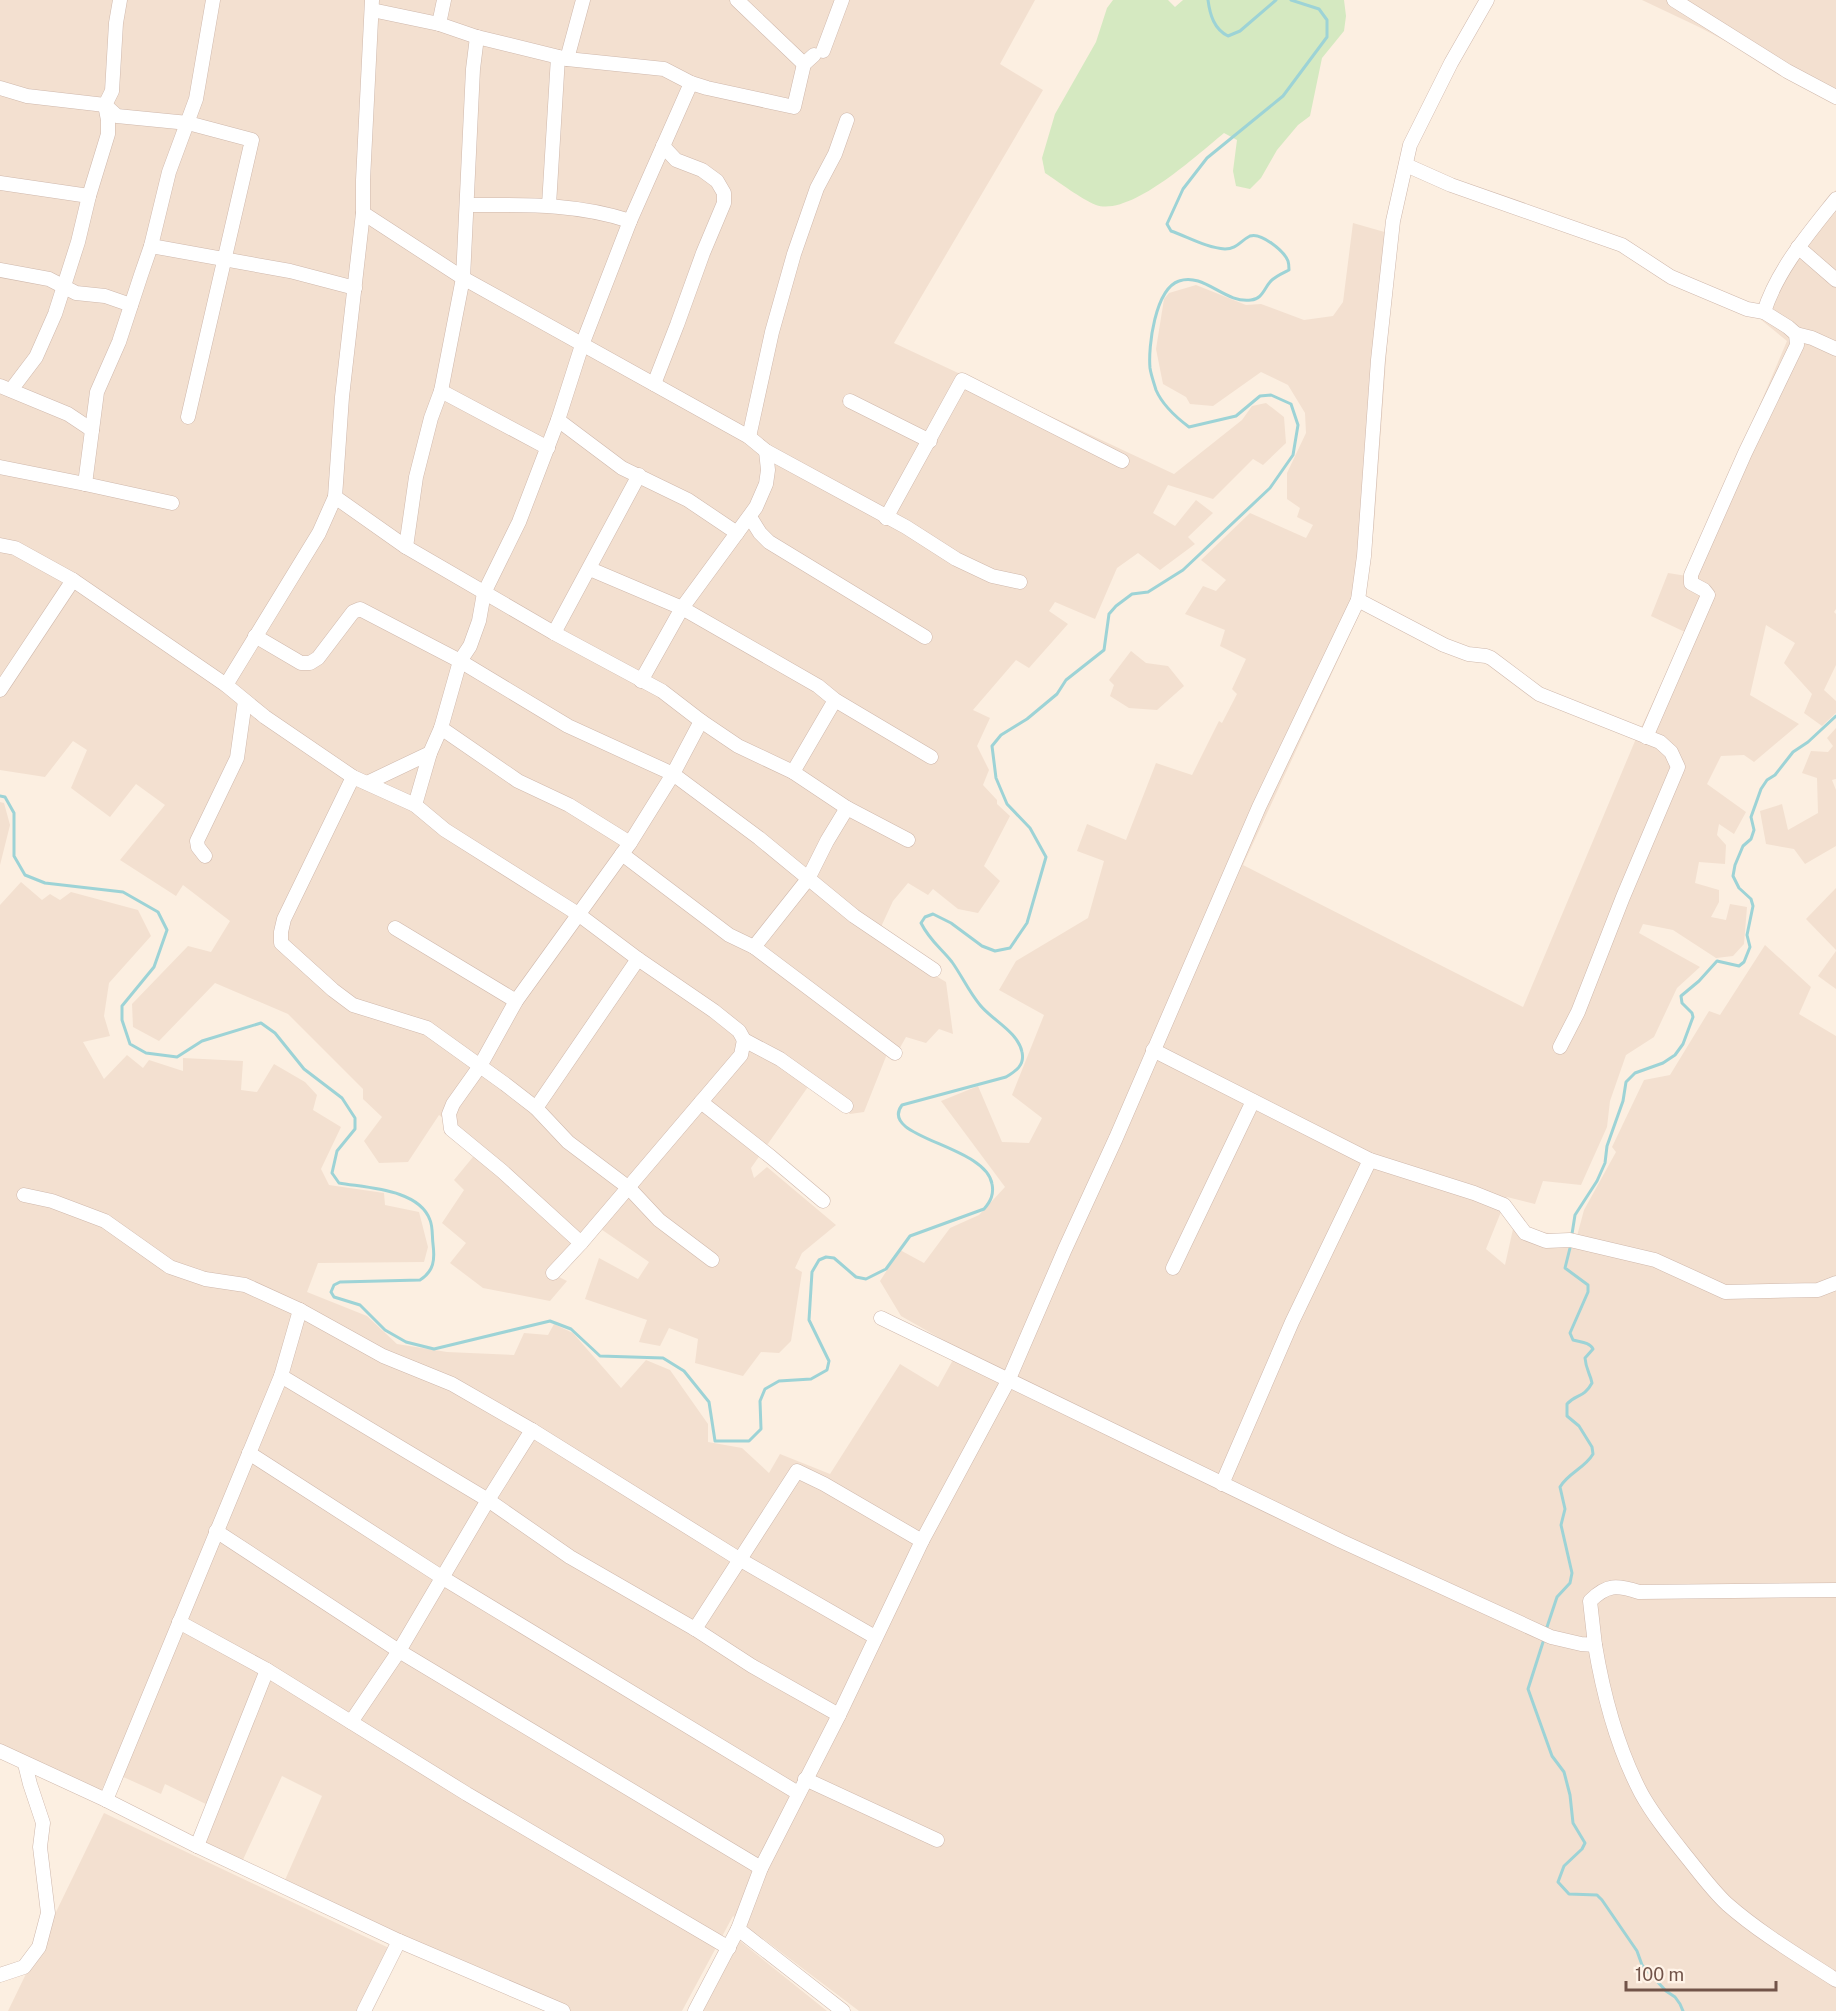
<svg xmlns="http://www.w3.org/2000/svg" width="1836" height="2011" viewBox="0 0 1836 2011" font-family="'Public Sans',sans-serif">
<rect width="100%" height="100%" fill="#fcefe1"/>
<g fill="#f3e0d0">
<path d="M0,0H1035L1000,64L1043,90L894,343L1174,474L1242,420L1252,406L1266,403L1284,417L1286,443L1263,465L1253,459L1213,499L1168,485L1153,513L1175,526L1196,500L1213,513L1188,537L1195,544L1160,570L1138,553L1117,568L1095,619L1055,602L1049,611L1068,624L1029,668L1016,660L973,710L990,718L977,746L989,770L983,785L997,800V804L1010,816L984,866L1000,881L978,913L958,909L933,889L928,895L908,883L893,901L880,929L908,959L946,982L953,1034L939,1029L926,1043L906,1037L897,1053L889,1049L864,1112L850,1114L810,1084L751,1168L754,1178L767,1167L836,1225L802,1253L795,1268L802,1272L791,1341L779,1353L761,1352L743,1376L695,1363L698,1339L669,1328L660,1346L639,1342L647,1320L585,1299L599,1258L638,1279L649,1262L595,1225L551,1273L567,1281L550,1301L483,1288L450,1263L466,1243L442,1223L464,1190L454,1180L482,1146L439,1115L408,1162L379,1163L364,1141L382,1117L363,1099V1089L288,1014L215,983L159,1041L133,1027L132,1004L188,946L211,952L230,921L183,885L176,896L120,860L165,805L136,784L110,817L71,788L87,750L73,741L45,777L0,770Z"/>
<path d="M1642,0H1836V103L1769,64L1699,27Z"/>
<path d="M1836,190V609L1834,612L1836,614V665L1824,690L1836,701V713L1822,726L1804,713L1812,694L1784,663L1795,643L1766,625L1750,695L1799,724L1754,762L1744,755L1721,756L1707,784L1746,812L1734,834L1719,824L1717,835L1726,845L1725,864L1699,862L1695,883L1719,890V902L1711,917L1726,920L1730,904L1747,907L1744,944L1733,956L1716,958L1673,930L1643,924L1639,933L1700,967L1677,988L1654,1037L1626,1055L1610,1101L1607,1127L1581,1185L1543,1181L1535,1204L1507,1197L1486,1249L1505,1265L1513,1229L1577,1236L1584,1210L1616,1152L1612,1147L1644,1080L1670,1075L1709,1011L1720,1015L1765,945L1811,987L1799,1014L1836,1036V2011H859L733,1916L682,2011H564L285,1880L322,1796L282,1776L241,1864L204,1846L218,1810L165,1784L161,1794L110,1771L100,1794L0,1747V905L21,882L42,900L50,894L60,900L71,892L138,910L151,936L109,983L104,1016L110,1036L83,1042L104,1079L127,1055L143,1068L149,1060L183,1071V1058L243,1061L241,1090L257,1092L274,1064L305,1082L317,1095L313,1110L341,1127L321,1169L329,1185L384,1193L385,1205L419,1212L428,1247L424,1262L318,1263L307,1292L367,1316L397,1344L447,1352L514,1355L524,1333L548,1335L554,1324L573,1333L621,1388L646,1360L670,1370L708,1424V1442L742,1448L769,1473L780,1454L830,1474L900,1364L938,1387L959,1349L901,1316L880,1281L900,1250L924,1263L950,1228L979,1215L1005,1187L941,1101L978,1086L1002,1142L1029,1143L1042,1118L1012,1095L1044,1015L999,990L1016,961L1088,918L1104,861L1077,851L1087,824L1126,840L1156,763L1192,775L1219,721L1222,723L1237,694L1232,689L1246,659L1220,646L1225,630L1185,614L1203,586L1216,591L1226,580L1201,560L1250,513L1306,538L1313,525L1297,517L1300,508L1287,499V473L1306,433L1305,413L1288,385L1261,372L1213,406L1190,404L1186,397L1163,384L1156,349L1164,299L1169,293L1196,285L1246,305L1261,304L1304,320L1333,316L1343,302L1353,223L1395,235L1374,527L1364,604L1243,865L1523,1007L1635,741L1685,632L1651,616L1668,573L1687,576L1787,341L1754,314L1791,244Z"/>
<path d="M1131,651L1146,663L1168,666L1184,686L1157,710L1129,708L1110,696L1114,685L1109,680Z"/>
<path d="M1836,728V779L1832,780L1836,790V846L1805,864L1794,849L1766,844L1760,811L1782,804L1788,830L1818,813L1817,778L1802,773L1811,751L1828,752L1833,746L1827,738Z"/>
<path d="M0,802L4,803L10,825L0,865Z"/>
<path d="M1836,888V950L1806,919Z"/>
<path d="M1836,951V989L1818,976Z"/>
<path d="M104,1813L389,1948L357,2011H8Z"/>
<path d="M740,1941L827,2011H702Z"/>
</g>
<path fill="#d5e9c1" d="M1113,0H1168L1175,7L1183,0H1344L1346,16L1344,31L1322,58L1310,116L1298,125L1277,150L1261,178L1250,189L1236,186L1233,171L1237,140L1224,133C1198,154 1131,217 1096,205C1081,199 1059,182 1045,173L1042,158L1055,114L1096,42L1107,8Z"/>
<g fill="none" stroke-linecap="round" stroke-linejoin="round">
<g stroke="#9dd3d6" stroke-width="3">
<path d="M1208,0C1210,15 1214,29 1228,36L1240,31L1276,0"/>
<path d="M0,796L5,797L14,813V856L25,875L45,883L123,892L158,912L167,930L154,967L122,1006V1020L130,1044L146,1053L177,1057L202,1041L261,1023L275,1033L304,1069L342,1098L355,1118V1129L337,1151L332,1173L339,1183C367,1188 419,1189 430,1220C433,1227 432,1237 433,1244C435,1260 434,1271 420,1280L340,1282L334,1285L331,1292L334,1297L360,1305L385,1330L406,1342L434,1349L550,1321L571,1329L600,1356L663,1358L684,1371L709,1402L715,1441H749L761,1429L760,1401L765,1389L779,1381L811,1379L827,1370L829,1361L809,1320L812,1272L819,1260L826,1257L834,1258L856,1277L866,1279L886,1269L910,1236L984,1209C991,1201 994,1194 992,1184C986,1145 877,1138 902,1105L1006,1077C1016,1071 1025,1065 1022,1052C1018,1032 992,1020 980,1005C969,992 962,976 952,962C940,947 930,941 921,923L925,917L933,914L951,923L982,946L995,951L1010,948L1027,923L1046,857L1030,828L1007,804L996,778L992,746L1001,735L1027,719L1057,694L1066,680L1104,650L1109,614L1116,606L1132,594L1148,592L1183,570L1270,488L1293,455L1298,425L1291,404L1271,395L1260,396L1236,416L1189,427C1177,418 1162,404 1156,390C1154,383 1151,375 1150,368C1148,347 1155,289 1179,281C1204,272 1225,304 1251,300C1262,299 1264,289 1270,282C1274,277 1283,273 1289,270C1289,267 1289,264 1288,261C1284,251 1261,232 1250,236C1240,241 1237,249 1225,249C1207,248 1188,237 1171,231L1167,224L1183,189L1207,158L1283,96L1327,37V20L1319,9L1291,0"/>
<path d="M1572,1234L1575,1215L1597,1181L1605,1163L1607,1146L1623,1101L1626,1082L1635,1073L1663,1063L1675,1055L1683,1044L1693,1017L1692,1013L1682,1003L1681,996L1699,981L1717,961L1739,966L1744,962L1750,947L1747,935L1753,906L1751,899L1739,888L1733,876L1735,865L1743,846L1751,839L1754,830L1751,817L1761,789L1767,780L1775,775L1793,752L1808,742L1836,716"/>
<path d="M1546,1630L1557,1597L1570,1583L1572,1573L1561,1525L1565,1509L1560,1487C1568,1473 1585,1468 1593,1454L1592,1447L1579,1426L1567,1416V1404C1576,1394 1584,1398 1592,1383C1590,1373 1586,1370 1585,1358L1593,1349C1590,1342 1580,1342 1573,1340L1570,1333L1588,1292V1285L1565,1268L1571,1244"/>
<path d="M1544,1639L1528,1689L1552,1756L1564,1772L1570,1795L1573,1823L1585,1843L1582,1849L1564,1866L1558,1882L1569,1894L1597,1895L1602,1900L1637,1951L1642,1965L1666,1991L1675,1997L1680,2004L1683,2011"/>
</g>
<g stroke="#cfb8ac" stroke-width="15">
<g id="minor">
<path d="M737,0L804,64"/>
<path d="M1674,0L1787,71L1836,97"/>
<path d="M372,10L439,24L477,37L567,59L664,69L691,83L707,88L794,107L804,64L814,55"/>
<path d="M439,24L444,0"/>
<path d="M823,51L842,0"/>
<path d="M567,59L583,0"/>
<path d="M0,88L27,96L105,105L117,116L188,123L252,140L188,417"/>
<path d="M1406,165L1451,185L1622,245L1671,277L1747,309L1764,312"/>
<path d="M0,183L89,196"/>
<path d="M467,205C524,205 575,203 630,221"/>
<path d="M549,205L558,57"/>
<path d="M363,213L463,278L749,437L766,451L906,527L956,559L992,576L1020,582"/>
<path d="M151,246L290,271L355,288"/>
<path d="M1798,247L1836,280"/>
<path d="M0,270L49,279L76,293L105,296L131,305"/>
<path d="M1796,334L1812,338L1836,349"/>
<path d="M654,384L677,325L703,253L724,203V193L717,181L702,170L676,160L663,146"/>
<path d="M0,386L68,414L92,430"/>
<path d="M11,390L36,357L55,314L78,242L89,196L108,134V120L105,105L112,91L116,23L120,0"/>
<path d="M441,391L548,448"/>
<path d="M850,401L930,441"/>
<path d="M558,420L622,468L688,500L737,533"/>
<path d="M749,437L772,332L794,254L817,188L835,154L847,120"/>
<path d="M0,467L85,484L172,503"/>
<path d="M85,484L97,392L119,342L141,275L151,246L169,172L196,99L213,0"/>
<path d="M335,497L406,547L554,633L662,691L701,721L738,746L793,772L847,808L908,840"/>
<path d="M750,517L760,533L769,542L925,637"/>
<path d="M886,518L962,380L1122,461"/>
<path d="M0,545L15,548L73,580L226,685L265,717L353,777L415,805L445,830L578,914L638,959L714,1011L739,1031L744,1040L780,1059L846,1106"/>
<path d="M406,547L416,477L431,418L441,391L463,278L473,69L477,37"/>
<path d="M590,569L682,608L818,686L835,700L931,757"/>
<path d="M1358,600L1444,645L1468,654L1486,656L1491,658L1539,694L1660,742L1671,752L1678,767L1623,897L1578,1012L1560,1047"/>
<path d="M554,633L639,475"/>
<path d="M255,636L301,663H310L318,658L353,612L360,609L460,661L568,726L673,774L759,838L854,916L934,970"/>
<path d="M641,681L682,608L756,507L766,484L768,470L766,451"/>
<path d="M226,685L319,533L335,497L342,397L363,213V180L372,0"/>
<path d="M0,690L73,580"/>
<path d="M701,721L673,774L630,843L516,1001L480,1066L453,1104L449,1114L451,1129L502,1171L581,1243L741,1055L744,1040"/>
<path d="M441,728L518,781L569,805L630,843"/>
<path d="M1646,737L1708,595L1704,590L1691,583V575L1745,453L1797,345L1796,334L1788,327L1764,312C1777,270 1809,233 1836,199"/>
<path d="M793,772L835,700"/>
<path d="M353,777L284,919L281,932V943L333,990L353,1005L427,1028L505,1084L536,1108L568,1142L629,1188L659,1220L712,1260"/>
<path d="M367,783L430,753"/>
<path d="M415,805L430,753L441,728L460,661L470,646L479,621L484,593L519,522L558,420L582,345L630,221L691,83"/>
<path d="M622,854L729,935L754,947L895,1053"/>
<path d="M205,856L198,847L197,841L237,758L245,701"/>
<path d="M395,928L516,1001"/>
<path d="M754,947L808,879L827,841L847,808"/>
<path d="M1153,1050L1370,1160L1474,1193L1504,1205L1525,1233L1546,1241L1570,1240L1655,1260L1725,1292L1818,1290L1836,1283"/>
<path d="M701,1102L771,1157L823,1201"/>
<path d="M536,1108L638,959"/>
<path d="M24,1195L52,1201L105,1221L170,1267L205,1279L245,1285L300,1310L383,1356L452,1384L532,1430L739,1559L875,1637"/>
<path d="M1173,1268L1253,1101"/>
<path d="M553,1273L581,1243"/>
<path d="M881,1318L1341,1541L1551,1637L1581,1644L1595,1645L1590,1601C1607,1584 1617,1585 1639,1592L1836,1590"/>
<path d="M281,1376L488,1500L570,1557L695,1629L752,1666L839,1715"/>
<path d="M249,1453L443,1578L798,1793"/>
<path d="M1222,1484L1292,1322L1370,1160"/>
<path d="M216,1531L399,1651L761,1868"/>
<path d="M179,1622L267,1670L467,1794L729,1948"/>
<path d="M695,1629L797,1471L824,1484L922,1541"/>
<path d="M1595,1645C1603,1693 1618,1749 1641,1793C1653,1815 1670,1836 1686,1856C1699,1872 1712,1890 1727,1904C1760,1933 1799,1956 1836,1980"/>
<path d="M351,1722L399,1651L488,1500L532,1430"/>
<path d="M0,1751L106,1800L197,1846L399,1941L563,2011"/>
<path d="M805,1779L937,1840"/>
<path d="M106,1800L281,1376L300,1310"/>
<path d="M197,1846L267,1670"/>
<path d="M738,1929L843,2011"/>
<path d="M0,1975L24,1967L39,1947L48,1913L40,1847L43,1823L30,1784L25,1764"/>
<path d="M364,2011L399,1941"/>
<path d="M695,2011L738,1929L761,1868L839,1715L922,1541L1008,1381L1065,1249L1116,1138L1259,807L1358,600L1364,556L1378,360L1393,221L1410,145L1451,63L1487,0"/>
</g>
</g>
<use href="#minor" stroke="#fff" stroke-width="14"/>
</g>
<path d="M1626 1981v9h150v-9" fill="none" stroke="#725449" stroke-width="3"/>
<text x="1635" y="1981" font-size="18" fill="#725449" stroke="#fff3e7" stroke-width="4.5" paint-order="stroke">100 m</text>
</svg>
